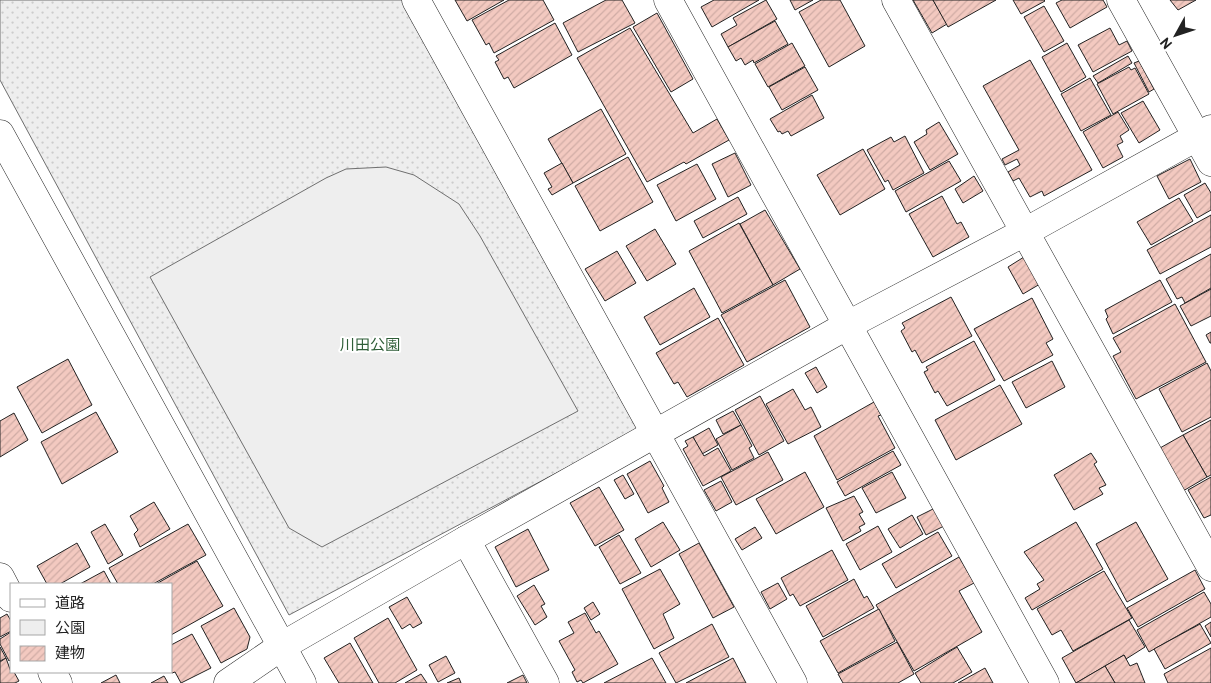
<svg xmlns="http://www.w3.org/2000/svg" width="1211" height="683" viewBox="0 0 1211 683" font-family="Overpass,'Noto Sans JP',sans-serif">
<defs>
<pattern id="green-dots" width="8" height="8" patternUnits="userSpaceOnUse" patternTransform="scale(1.25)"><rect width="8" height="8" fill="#eee"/><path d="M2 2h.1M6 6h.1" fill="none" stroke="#ccc" stroke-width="1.8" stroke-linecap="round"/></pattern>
<pattern id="building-hatch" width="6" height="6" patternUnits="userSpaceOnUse" patternTransform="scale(1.25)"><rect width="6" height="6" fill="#f3c9c0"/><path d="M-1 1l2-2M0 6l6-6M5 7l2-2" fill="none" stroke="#d0aca5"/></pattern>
</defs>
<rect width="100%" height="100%" fill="#fff"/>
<path fill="url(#green-dots)" stroke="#6f6f6f" d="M0,0H406L643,427L289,615L0,80Z"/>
<path fill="#eee" stroke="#6f6f6f" d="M386,167L414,175L459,204L480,236L578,411L322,547L289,528L150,277L326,178L346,169Z"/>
<g fill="url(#building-hatch)" stroke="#222">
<path d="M455,0H504L467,21Z"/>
<path d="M509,0H543L554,20L494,53L489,43L486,45L472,20Z"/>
<path d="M606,0H622L635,23L578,52L563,23Z"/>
<path d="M714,0H759L712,27L701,7Z"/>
<path d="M766,0L777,19L728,47L721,34L737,25L733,18Z"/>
<path d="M790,0H813L795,10Z"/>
<path d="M821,0H840L865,46L829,67L799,12Z"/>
<path d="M913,0H933L947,24L932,33Z"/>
<path d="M933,0H996L948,27Z"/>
<path d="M1013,0H1044L1045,1L1021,14Z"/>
<path d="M1062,0H1103L1107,7L1070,28L1056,3Z"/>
<path d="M1170,0H1196L1178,10Z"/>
<path d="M1044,6L1064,41L1044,52L1024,17Z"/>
<path d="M657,13L693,79L671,92L633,27Z"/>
<path d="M775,21L788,44L754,63L753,60L745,65L741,58L736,61L728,47Z"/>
<path d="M555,23L572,55L514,88L508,77L504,79L495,62L499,60L496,56Z"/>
<path d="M630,28L693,133L717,119L729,140L686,164L684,162L647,182L577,58Z"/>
<path d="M1110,28L1119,45L1127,41L1132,51L1093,72L1078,45Z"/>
<path d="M792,43L805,66L768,87L755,64Z"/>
<path d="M1067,43L1086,77L1061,92L1042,57Z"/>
<path d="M1128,56L1132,63L1098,83L1093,76Z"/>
<path d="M1030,60L1092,170L1044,196L1042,191L1030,197L1019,178L1013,181L1008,172L1020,165L1017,159L1005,165L1002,159L1019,150L983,86Z"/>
<path d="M1139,61L1154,89L1149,92L1134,63Z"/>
<path d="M805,67L818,90L782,110L769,87Z"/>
<path d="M1129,67L1131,70L1135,68L1149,94L1113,114L1097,84Z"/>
<path d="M1090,78L1111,115L1081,131L1061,94Z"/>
<path d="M812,95L824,118L791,136L788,131L782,134L780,131L778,132L770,119Z"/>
<path d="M1143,101L1160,130L1139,143L1121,113Z"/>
<path d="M601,109L626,154L573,183L548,139Z"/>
<path d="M1118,112L1129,130L1120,136L1123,142L1117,145L1123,157L1103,168L1083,132Z"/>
<path d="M939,122L958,154L930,170L914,142L927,134L926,130Z"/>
<path d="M905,136L924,173L893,190L888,180L885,182L867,150L891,137L894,142Z"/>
<path d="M863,149L885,189L840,215L817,175Z"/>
<path d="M735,153L751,185L728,197L712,164Z"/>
<path d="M628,157L653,202L600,231L575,186Z"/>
<path d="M1190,159L1201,182L1169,199L1157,176Z"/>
<path d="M949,161L961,181L906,212L895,191Z"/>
<path d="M562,163L573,183L552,195L548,189L552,187L544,173Z"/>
<path d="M697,164L716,199L676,221L657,185Z"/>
<path d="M974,176L983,191L963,203L955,189Z"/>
<path d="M1205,183L1211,193V210L1197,218L1184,195Z"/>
<path d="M942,196L957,224L961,222L969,237L933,257L909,214Z"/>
<path d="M738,197L747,214L703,238L694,221Z"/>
<path d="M1179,198L1193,221L1151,245L1137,222Z"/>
<path d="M765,210L800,269L773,285L740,224Z"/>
<path d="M1211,215V247L1160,274L1147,250Z"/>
<path d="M739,223L773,285L722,313L689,251Z"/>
<path d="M655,229L676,264L647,281L626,246Z"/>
<path d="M617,251L636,283L605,301L585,269Z"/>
<path d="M1211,254V288L1185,303L1182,297L1177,299L1166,279Z"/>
<path d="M1024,257L1040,284L1023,294L1008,267Z"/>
<path d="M785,280L810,327L747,362L721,315Z"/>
<path d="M1160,280L1172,302L1113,334L1106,319L1108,317L1105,310Z"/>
<path d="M694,288L710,317L660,345L644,317Z"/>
<path d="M1211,289V316L1191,326L1180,306Z"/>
<path d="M951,297L972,336L922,363L915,350L912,352L901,331L905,328L902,323Z"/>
<path d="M1032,298L1053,339L1046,343L1053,355L1004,381L974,329Z"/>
<path d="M1175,304L1206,362L1136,399L1113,356L1121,352L1113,338Z"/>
<path d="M718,318L744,365L687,397L678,382L674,384L656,353Z"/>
<path d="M1211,332V343H1210L1206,335Z"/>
<path d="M974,341L995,380L947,406L938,391L935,393L924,372L928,370L926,367Z"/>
<path d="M68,359L92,405L42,433L17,387Z"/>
<path d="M1052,361L1065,387L1026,408L1012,382Z"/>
<path d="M1207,363L1211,371V417L1182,432L1159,389Z"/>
<path d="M816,367L827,387L817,393L805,373Z"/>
<path d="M1000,385L1022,424L956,460L935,420Z"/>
<path d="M793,389L805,410L811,407L821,427L788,444L766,404Z"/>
<path d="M760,396L784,441L759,455L735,410Z"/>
<path d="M874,402L881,415L878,416L895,448L837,480L814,436Z"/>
<path d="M733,411L741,425L723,434L716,420Z"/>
<path d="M96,412L118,452L62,484L41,442Z"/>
<path d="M14,413L28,440L0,457V421Z"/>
<path d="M1211,420V475L1207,477L1183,435Z"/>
<path d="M741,425L752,446L749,448L754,458L732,470L716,439Z"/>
<path d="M709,428L718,445L702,454L693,437Z"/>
<path d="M1183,435L1207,477L1183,491L1160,448Z"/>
<path d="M693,437L704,456L718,448L731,471L703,486L683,449L688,446L685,441Z"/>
<path d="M893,451L901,465L845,496L837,482Z"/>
<path d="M768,452L783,480L736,505L721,477Z"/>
<path d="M1091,453L1097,462L1094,464L1106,485L1099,488L1103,494L1074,510L1054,475Z"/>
<path d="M650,461L664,486L662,488L669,502L648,513L627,474Z"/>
<path d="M805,472L824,507L776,534L756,499Z"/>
<path d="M892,472L906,498L876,513L862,488Z"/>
<path d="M623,475L634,494L625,499L614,480Z"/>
<path d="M1211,477V515L1204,518L1188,490Z"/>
<path d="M721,481L732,502L716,511L704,490Z"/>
<path d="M599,487L624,530L595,546L570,503Z"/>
<path d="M854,496L863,512L859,514L865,524L859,527L861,531L843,541L826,508Z"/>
<path d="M154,502L170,529L140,547L134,534L138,530L130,516Z"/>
<path d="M937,507L946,525L926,535L917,517Z"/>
<path d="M912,515L923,534L900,548L888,529Z"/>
<path d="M663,522L680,550L651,567L635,539Z"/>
<path d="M1076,522L1103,569L1032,610L1025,598L1040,589L1037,584L1044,580L1024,552Z"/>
<path d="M1136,522L1168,579L1127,602L1096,544Z"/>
<path d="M105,524L123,555L108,564L91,532Z"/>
<path d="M188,524L206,555L153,584H118L109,568Z"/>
<path d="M878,526L892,552L860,570L846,544Z"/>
<path d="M755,527L762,538L742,550L735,539Z"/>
<path d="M528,529L549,570L516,587L495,547Z"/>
<path d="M938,532L952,556L896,588L882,564Z"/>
<path d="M619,535L641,573L620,584L599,547Z"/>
<path d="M77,543L90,567L60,584H47L37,566Z"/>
<path d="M699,543L734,607L713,618L679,554Z"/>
<path d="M832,550L848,580L800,606L793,594L790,596L781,578Z"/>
<path d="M959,557L974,583L959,591L982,632L914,671L876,605Z"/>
<path d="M197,561L223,606L171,635V584H156Z"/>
<path d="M660,569L680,604L663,614L674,638L654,649L622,589Z"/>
<path d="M1195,570L1205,589L1138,627L1127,608Z"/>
<path d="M104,571L111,584H80Z"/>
<path d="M1104,571L1132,618L1073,651L1061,630L1052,635L1037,609Z"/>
<path d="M854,579L864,598L867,596L874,608L823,637L806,606Z"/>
<path d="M778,583L787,599L770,609L761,592Z"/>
<path d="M534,585L545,604L541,606L547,617L535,625L517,596Z"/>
<path d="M1204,592L1211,604V617L1149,652L1137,630Z"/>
<path d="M407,597L422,623L413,628L410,624L402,629L389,607Z"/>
<path d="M593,602L600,614L591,620L584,608Z"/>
<path d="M234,608L250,637L247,649L221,663L201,626Z"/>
<path d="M879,609L895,641L838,673L820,641Z"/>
<path d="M585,613L596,633L599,631L618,664L583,683L581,680L577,682L572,672L575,670L559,641L574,633L568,622Z"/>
<path d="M7,614L11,621V631L0,637V618Z"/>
<path d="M388,618L417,670L395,683H379L354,638Z"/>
<path d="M1129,620L1145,647L1126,659L1124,655L1076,683L1062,658Z"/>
<path d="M1211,622V637L1205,626Z"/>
<path d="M712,624L729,657L676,683L659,653Z"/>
<path d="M1200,624L1211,643L1165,669L1154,649Z"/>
<path d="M11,632V659L9,661L0,644V639Z"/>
<path d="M192,634L211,668L181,683L175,672L172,673L171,672V645Z"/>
<path d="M897,642L914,674L898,683H843L838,674Z"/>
<path d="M350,643L373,683H339L324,658Z"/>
<path d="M0,647L6,658L0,661Z"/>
<path d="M957,647L972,672L953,683H921L915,673Z"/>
<path d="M1211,648V683H1168L1164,674Z"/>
<path d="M1124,655L1130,666L1137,663L1145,683H1115L1105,666Z"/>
<path d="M446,656L455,673L438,682L429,665Z"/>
<path d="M6,658L11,672H14L19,681L15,683H0V662Z"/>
<path d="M652,658L666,683H604Z"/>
<path d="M733,658L746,683H686Z"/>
<path d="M1105,666L1115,683H1076Z"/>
<path d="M985,668L993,683H958Z"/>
<path d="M421,674L427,683H405Z"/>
<path d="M116,675L120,683H101Z"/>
<path d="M523,675L527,683H507Z"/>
<path d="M164,676L168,683H151Z"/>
<path d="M459,678L461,683H447Z"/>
</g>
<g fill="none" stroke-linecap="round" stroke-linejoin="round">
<g stroke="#222" stroke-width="29">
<g id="minor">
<path d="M416,0L793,683"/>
<path d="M668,0L1045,683"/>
<path d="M896,0L1211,567"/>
<path d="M1121,0L1211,162"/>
<path d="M0,134L302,683"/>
<path d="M466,540L545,683"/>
<path d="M0,577L11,598"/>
<path d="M52,672L58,683"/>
<path d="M228,683L282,646L466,540L848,325L1025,232L1211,129"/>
</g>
</g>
<use href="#minor" stroke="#fff" stroke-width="28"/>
</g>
<g text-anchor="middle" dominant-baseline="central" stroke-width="4" stroke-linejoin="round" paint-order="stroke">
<g font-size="15" fill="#2f5e38" stroke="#fff">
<text x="370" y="346">川田公園</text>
</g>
</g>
<rect x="10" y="583" width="162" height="90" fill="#ffffff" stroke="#a7a7a7"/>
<rect x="20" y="599" width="25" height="8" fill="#ffffff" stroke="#a7a7a7"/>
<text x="55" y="608" font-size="15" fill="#222222">道路</text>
<rect x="20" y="620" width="25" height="15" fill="#eeeeee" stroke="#a7a7a7"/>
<text x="55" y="633" font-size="15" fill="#222222">公園</text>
<rect x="20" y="646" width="25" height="15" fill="url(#building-hatch)" stroke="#a7a7a7"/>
<text x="55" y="658" font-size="15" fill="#222222">建物</text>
<g transform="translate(1176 35) rotate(230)" stroke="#ffffff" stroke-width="4" paint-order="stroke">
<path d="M0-4L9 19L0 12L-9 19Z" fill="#222222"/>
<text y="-8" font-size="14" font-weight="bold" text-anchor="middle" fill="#222222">N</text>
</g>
</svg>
